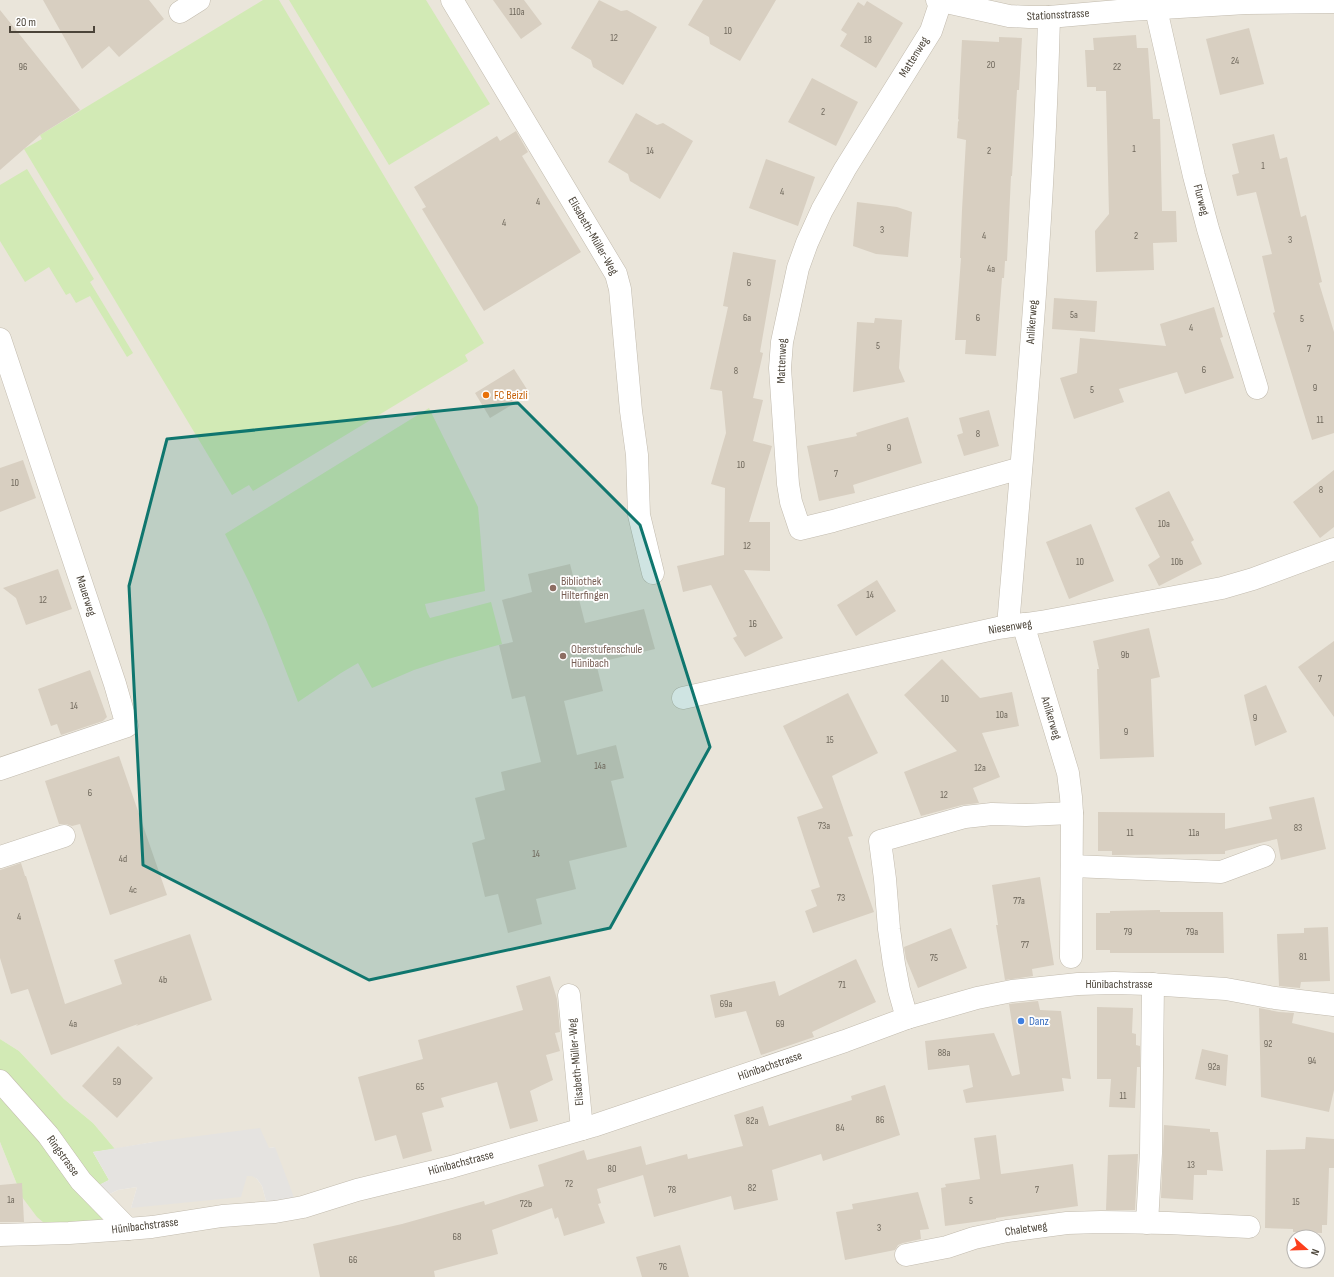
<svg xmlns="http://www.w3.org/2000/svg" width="1334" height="1277" viewBox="0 0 1334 1277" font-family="'Sofia Sans Condensed',sans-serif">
<rect width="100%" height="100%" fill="#f6f3ec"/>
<path fill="#eae5da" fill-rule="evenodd" d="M0,0H1334V1277H0V1142L22,1197L99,1199L118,1190L137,1187L131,1208L247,1176H253L257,1179L262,1186L269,1212L275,1147L269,1148L153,1142L115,1149L93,1123L64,1099L19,1051L0,1039ZM1294,1237H1318V1261H1294Z"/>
<g fill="#d2eab5">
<path d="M263,0H279L484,343L465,355L468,361L253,491L249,485L232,495L24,149L42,139L40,135Z"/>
<path d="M289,0H426L490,104L389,165Z"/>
<path d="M27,169L94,279L90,282L133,353L127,357L90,296L76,303L70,293L66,295L49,267L25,282L0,241V185Z"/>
<path d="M429,408L478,507L485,591L425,604L427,612L430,618L491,602L502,644L448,659L414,670L372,688L358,663L341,673L298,702L267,622L249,582L225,534Z"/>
<path d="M0,1039L19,1051L64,1099L93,1123L115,1149L93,1152L109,1180L90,1190L128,1229L56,1233L37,1217L22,1197L0,1142Z"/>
</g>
<path fill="#e5e3e0" d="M260,1128L269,1148L275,1147L298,1208L269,1212L262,1186L257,1179L252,1176H247L241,1197L131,1208L137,1187L118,1190L99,1199L89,1190L109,1180L93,1152L153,1142Z"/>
<g fill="#d8cfc1">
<path d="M43,0H149L164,19L119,57L109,46L82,69Z"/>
<path d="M493,0H524L542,24L521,39Z"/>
<path d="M599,0L621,11L627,10L657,27L623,85L593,67L591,60L571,48Z"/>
<path d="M703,0H776L740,61L710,44L709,37L688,25Z"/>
<path d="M867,1L903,23L876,68L840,46L847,34L841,30L858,2L864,6Z"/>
<path d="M0,10L80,110L40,135L0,170Z"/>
<path d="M1249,28L1264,84L1220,95L1206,39Z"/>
<path d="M1136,35L1137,48H1148L1153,119H1160L1162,211H1176L1177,242L1153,243L1154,270L1096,272L1095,231L1109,214L1106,91H1096V87H1087L1085,50H1094L1093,38Z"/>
<path d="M999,37L1022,38L1019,90H1017L1012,176H1011L1007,261H1005L1004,278H1002L996,356L965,354L966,340H955L961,258H960L962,210L966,140L957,138L958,122L959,120L958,119L962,40L999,42Z"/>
<path d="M812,78L858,102L836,146L788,122Z"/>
<path d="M636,113L657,125L663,123L693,141L660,199L630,181L628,174L608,162Z"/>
<path d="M516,131L528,152L522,156L581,252L484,311L422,209L426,207L414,187L497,136L500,141Z"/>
<path d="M1274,134L1280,159L1287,157L1301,217L1306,215L1322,282L1319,283L1334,332V433L1312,440L1273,313L1275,312L1262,256L1272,254L1256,192L1237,196L1232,175L1239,173L1232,144Z"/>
<path d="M766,159L815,177L798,226L749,208Z"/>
<path d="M857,202L897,207L912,212L908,257L876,254L853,246Z"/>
<path d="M733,252L776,260L760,352L763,353L753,398L763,400L753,441L772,446L749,522H770V571L744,570L783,638L745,657L733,638L737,636L711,585L683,592L677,566L724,555L725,488L711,484L726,433L722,391L710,389L728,307L723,306Z"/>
<path d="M1054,298L1097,301L1095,332L1052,329Z"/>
<path d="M1214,307L1223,337L1220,338L1234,378L1185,394L1177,372L1119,389L1124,402L1074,419L1060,378L1077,373L1080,338L1166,346L1160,324Z"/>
<path d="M875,318L902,320L899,368L905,382L853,392L857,322L874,323Z"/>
<path d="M514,369L530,394L490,418L475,393Z"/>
<path d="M989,410L999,446L964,456L957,435L963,433L959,418Z"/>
<path d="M908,417L922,463L853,485L855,493L819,501L807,446L857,436L856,433Z"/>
<path d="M23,460L36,498L0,512V468Z"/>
<path d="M1334,470V527L1320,538L1293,502Z"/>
<path d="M1169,491L1194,540L1191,542L1202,564L1159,586L1148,565L1160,557L1135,508Z"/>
<path d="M1091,524L1114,581L1069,599L1046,542Z"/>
<path d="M570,564L585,623L644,609L655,649L596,663L603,691L564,701L577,755L616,745L624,778L611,781L627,847L569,861L576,889L536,899L542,924L508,933L498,894L485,897L472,843L485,839L475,798L505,790L501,772L541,762L525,696L512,699L499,645L513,642L502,600L532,592L528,574Z"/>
<path d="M58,569L72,609L26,625L16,598L3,588Z"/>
<path d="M877,580L896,611L856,636L837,605Z"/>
<path d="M1149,628L1160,677L1151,679L1154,757L1100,759L1097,669H1099L1093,641Z"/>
<path d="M1334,641V717L1298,667Z"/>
<path d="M942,659L980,698L1012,692L1019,726L982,733L1000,777L973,788L979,803L962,805L921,816L904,772L957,751L904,695Z"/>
<path d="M90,670L107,717L103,721L61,735L57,724L51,726L38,689Z"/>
<path d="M1266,685L1287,732L1255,746L1244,695Z"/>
<path d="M848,693L878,753L832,776L853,836L848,837L874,912L813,933L805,911L817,906L811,890L820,887L797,817L823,808L783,726Z"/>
<path d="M119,756L167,895L110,915L80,824L72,826L66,824H59L45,781Z"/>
<path d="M1314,797L1326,849L1281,860L1277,839L1225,851V854L1112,855V851H1098V812L1225,813V829L1272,819L1269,807Z"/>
<path d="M21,863L25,876H26L65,1004L122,984L114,960L190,934L212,1000L136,1026L138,1024L51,1055L28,989L11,994L0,958V870Z"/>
<path d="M1040,877L1054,965L1032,969L1033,976L1005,980L996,925H998L992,885Z"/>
<path d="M1160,910V912H1223L1224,953H1110V950H1096V913H1110V911Z"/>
<path d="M1328,927L1330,981L1301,982L1300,988L1279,986L1277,934L1304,933V928Z"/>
<path d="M951,928L967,968L918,988L906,959L904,947Z"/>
<path d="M856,959L876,1002L812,1032L814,1037L761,1055L746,1011L715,1018L710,995L775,981L779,996Z"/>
<path d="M550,976L557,999L560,1032L555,1033L560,1051L546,1055L553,1080L530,1091L538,1121L510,1129L497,1082L441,1098L444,1107L422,1113L432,1151L403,1159L396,1135L375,1141L358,1077L423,1059L418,1040L523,1010L516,986Z"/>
<path d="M1038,1001L1040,1010L1061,1011L1071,1079L1062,1078L1064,1091L966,1103L963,1090L973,1087L969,1065L928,1070L925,1041L994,1033L1012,1076L1020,1074L1009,1004Z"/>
<path d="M1097,1007L1133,1008L1132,1033L1136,1034V1045L1140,1046V1067H1137L1135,1108L1109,1107L1111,1079H1097Z"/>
<path d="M1259,1008L1279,1012L1294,1013L1292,1023L1334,1033V1090L1329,1112L1261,1097Z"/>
<path d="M118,1046L153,1078L117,1118L82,1086Z"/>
<path d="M1202,1049L1228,1055L1226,1086L1195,1079Z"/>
<path d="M885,1085L900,1135L823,1161L821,1154L772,1170L778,1200L734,1210L731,1196L654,1217L643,1175L597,1189L601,1203L598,1204L605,1223L564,1236L558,1217L555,1219L552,1208L492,1230L498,1254L434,1271L435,1277H320L313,1244L402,1224L484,1201L485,1205L544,1186L538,1165L584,1150L587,1160L641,1146L646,1165L687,1154L688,1159L743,1146L734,1115L763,1106L769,1126L852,1100L851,1096Z"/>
<path d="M1164,1125L1210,1129V1132H1218L1223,1171L1207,1170V1175H1194L1193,1200L1161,1198Z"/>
<path d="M996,1135L1001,1174L1073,1164L1078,1206L996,1218V1219L945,1226L941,1188L946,1187L945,1184L980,1179L974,1138Z"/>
<path d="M1306,1137L1334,1139V1168H1329L1327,1225H1322V1233L1293,1232V1229L1265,1228L1266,1150L1305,1149Z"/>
<path d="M1138,1154L1135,1210H1106L1108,1155Z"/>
<path d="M22,1183L24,1222H0V1185Z"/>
<path d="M918,1192L929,1229L920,1230L921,1239L903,1243L898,1245L895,1250L845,1260L836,1212L853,1209L852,1204Z"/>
<path d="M680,1245L689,1277H642L636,1257Z"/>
</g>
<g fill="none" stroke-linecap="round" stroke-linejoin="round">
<g stroke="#c2bbae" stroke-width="23">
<g id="minor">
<path d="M452,0L616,274L620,289L631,411L637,455L639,515L653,573"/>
<path d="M937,0L1009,16L1029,17H1049L1129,10L1246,3L1334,2"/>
<path d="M941,1L931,31L845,169L822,210L807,243L798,268L782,342L780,368L788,484L791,502L800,529L833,521L1021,468"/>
<path d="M1156,9L1194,176L1208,229L1257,388"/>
<path d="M180,12L199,0"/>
<path d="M0,339L115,684L127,726L0,769"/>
<path d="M1023,624L1068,773L1071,797L1072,813L1071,957"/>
<path d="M1008,626C1025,423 1044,220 1049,17"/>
<path d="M683,698L998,628L1041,622L1222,588L1253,579L1334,549"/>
<path d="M0,857L64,836"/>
<path d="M1072,866L1221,872L1264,856"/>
<path d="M569,995L582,1129"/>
<path d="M907,1018L899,990L894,964L889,929L885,879L880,841L965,817L992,814L1026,815L1072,813"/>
<path d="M0,1081L48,1135L81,1181L128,1229"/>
<path d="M1147,1223L1151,1153L1153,984"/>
<path d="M0,1235L69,1233L128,1229L152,1227L222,1216L275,1212L303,1207L357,1190L451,1167L593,1126L845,1041L907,1018L977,998L1012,991L1078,984L1114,983L1149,984L1226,989L1275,998L1334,1005"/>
<path d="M906,1255L947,1247L974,1238L1007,1231L1067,1223L1101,1222L1168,1223L1249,1227"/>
</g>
</g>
<use href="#minor" stroke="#fff" stroke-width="22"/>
</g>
<path fill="#0f766e" fill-opacity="0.2" stroke="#0f766e" stroke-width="3" stroke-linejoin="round" d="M518,403L640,525L710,747L610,928L369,980L143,865L129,586L167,439Z"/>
<circle fill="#e8710a" stroke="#fff" stroke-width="1.5" cx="486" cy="395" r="4"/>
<g fill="#8d6e63" stroke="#fff" stroke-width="1.5">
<circle cx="553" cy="588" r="4"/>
<circle cx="563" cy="656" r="4"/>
</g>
<circle fill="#3f7fe0" stroke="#fff" stroke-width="1.5" cx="1021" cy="1021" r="4"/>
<g text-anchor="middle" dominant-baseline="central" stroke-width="3.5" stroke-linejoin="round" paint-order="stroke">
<g font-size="10" fill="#6e675b">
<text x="517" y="12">110a</text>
<text x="728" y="31">10</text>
<text x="614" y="38">12</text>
<text x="868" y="40">18</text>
<text x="1235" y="61">24</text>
<text x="991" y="65">20</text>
<text x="23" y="67">96</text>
<text x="1117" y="67">22</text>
<text x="823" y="112">2</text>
<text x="1134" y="149">1</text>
<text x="650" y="151">14</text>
<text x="989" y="151">2</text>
<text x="1263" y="166">1</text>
<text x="782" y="192">4</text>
<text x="538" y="202">4</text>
<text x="504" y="223">4</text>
<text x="882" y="230">3</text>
<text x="984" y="236">4</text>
<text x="1136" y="236">2</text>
<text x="1290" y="240">3</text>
<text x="991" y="269">4a</text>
<text x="749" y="283">6</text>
<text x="1074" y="315">5a</text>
<text x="747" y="318">6a</text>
<text x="978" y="318">6</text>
<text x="1302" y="319">5</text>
<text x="1191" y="328">4</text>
<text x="878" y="346">5</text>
<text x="1309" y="349">7</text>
<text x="1204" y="370">6</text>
<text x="736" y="371">8</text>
<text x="1315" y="388">9</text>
<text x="1092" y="390">5</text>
<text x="1320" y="420">11</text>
<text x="978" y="434">8</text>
<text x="889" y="448">9</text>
<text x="741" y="465">10</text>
<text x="836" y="474">7</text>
<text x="15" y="483">10</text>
<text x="1321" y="490">8</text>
<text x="1164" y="524">10a</text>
<text x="747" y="546">12</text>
<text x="1080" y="562">10</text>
<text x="1177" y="562">10b</text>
<text x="870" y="595">14</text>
<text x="43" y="600">12</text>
<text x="753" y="624">16</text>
<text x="1125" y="655">9b</text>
<text x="1320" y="679">7</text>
<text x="945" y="699">10</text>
<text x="74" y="706">14</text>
<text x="1002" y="715">10a</text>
<text x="1255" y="718">9</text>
<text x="1126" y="732">9</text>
<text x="830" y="740">15</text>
<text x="600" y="766">14a</text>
<text x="980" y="768">12a</text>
<text x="90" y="793">6</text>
<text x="944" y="795">12</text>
<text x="824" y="826">73a</text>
<text x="1298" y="828">83</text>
<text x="1130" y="833">11</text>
<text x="1194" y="833">11a</text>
<text x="536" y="854">14</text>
<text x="123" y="859">4d</text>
<text x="133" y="890">4c</text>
<text x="841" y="898">73</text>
<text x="1019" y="901">77a</text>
<text x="19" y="917">4</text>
<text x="1128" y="932">79</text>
<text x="1192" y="932">79a</text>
<text x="1025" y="945">77</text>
<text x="1303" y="957">81</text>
<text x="934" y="958">75</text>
<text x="163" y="980">4b</text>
<text x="842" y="985">71</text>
<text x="726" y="1004">69a</text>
<text x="73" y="1024">4a</text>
<text x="780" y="1024">69</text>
<text x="1268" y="1044">92</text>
<text x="944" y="1053">88a</text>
<text x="1312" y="1061">94</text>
<text x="1214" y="1067">92a</text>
<text x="117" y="1082">59</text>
<text x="420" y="1087">65</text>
<text x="1123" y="1096">11</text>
<text x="880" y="1120">86</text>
<text x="752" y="1121">82a</text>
<text x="840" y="1128">84</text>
<text x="1191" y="1165">13</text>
<text x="612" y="1169">80</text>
<text x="569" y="1184">72</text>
<text x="752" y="1188">82</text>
<text x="672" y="1190">78</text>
<text x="1037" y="1190">7</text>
<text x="11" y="1200">1a</text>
<text x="971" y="1201">5</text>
<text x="1296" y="1202">15</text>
<text x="526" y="1204">72b</text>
<text x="879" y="1228">3</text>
<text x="457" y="1237">68</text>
<text x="353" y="1260">66</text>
<text x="663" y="1267">76</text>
</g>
<g font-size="12" fill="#4b4439" stroke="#fff">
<text transform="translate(1058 15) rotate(-3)">Stationsstrasse</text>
<text transform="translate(914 57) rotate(-58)">Mattenweg</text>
<text transform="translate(1201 200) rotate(75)">Flurweg</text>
<text transform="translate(593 236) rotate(60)">Elisabeth-Müller-Weg</text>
<text transform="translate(1032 322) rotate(-86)">Anlikerweg</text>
<text transform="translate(782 361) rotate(-88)">Mattenweg</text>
<text transform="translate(86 596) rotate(72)">Mauerweg</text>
<text transform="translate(1010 627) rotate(-9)">Niesenweg</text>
<text transform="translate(1051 718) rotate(73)">Anlikerweg</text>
<text x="1119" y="984">Hünibachstrasse</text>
<text transform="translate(576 1062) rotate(-95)">Elisabeth-Müller-Weg</text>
<text transform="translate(770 1066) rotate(-19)">Hünibachstrasse</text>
<text transform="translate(63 1156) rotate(54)">Ringstrasse</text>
<text transform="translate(461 1163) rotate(-15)">Hünibachstrasse</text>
<text transform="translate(145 1226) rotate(-7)">Hünibachstrasse</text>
<text transform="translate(1026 1229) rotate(-9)">Chaletweg</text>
</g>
<g font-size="12" fill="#c56008" stroke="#fff" text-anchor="start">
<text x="494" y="395">FC Beizli</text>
</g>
<g font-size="12" fill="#785e54" stroke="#fff" text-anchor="start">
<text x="561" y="581">Bibliothek<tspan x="561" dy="14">Hilterfingen</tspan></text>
<text x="571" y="649">Oberstufenschule<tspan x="571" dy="14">Hünibach</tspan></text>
</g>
<g font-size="12" fill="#366cbe" stroke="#fff" text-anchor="start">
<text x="1029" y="1021">Danz</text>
</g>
</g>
<g transform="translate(1306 1249) rotate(110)"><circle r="19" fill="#ffffff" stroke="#b7b4b0"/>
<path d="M0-3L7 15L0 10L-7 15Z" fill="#fc3f1d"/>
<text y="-6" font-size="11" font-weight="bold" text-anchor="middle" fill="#4b4439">N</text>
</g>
<path d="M10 26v6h84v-6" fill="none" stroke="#4b4439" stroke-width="2"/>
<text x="16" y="26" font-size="12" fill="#4b4439" stroke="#ffffff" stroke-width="3" paint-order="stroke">20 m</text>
</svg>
